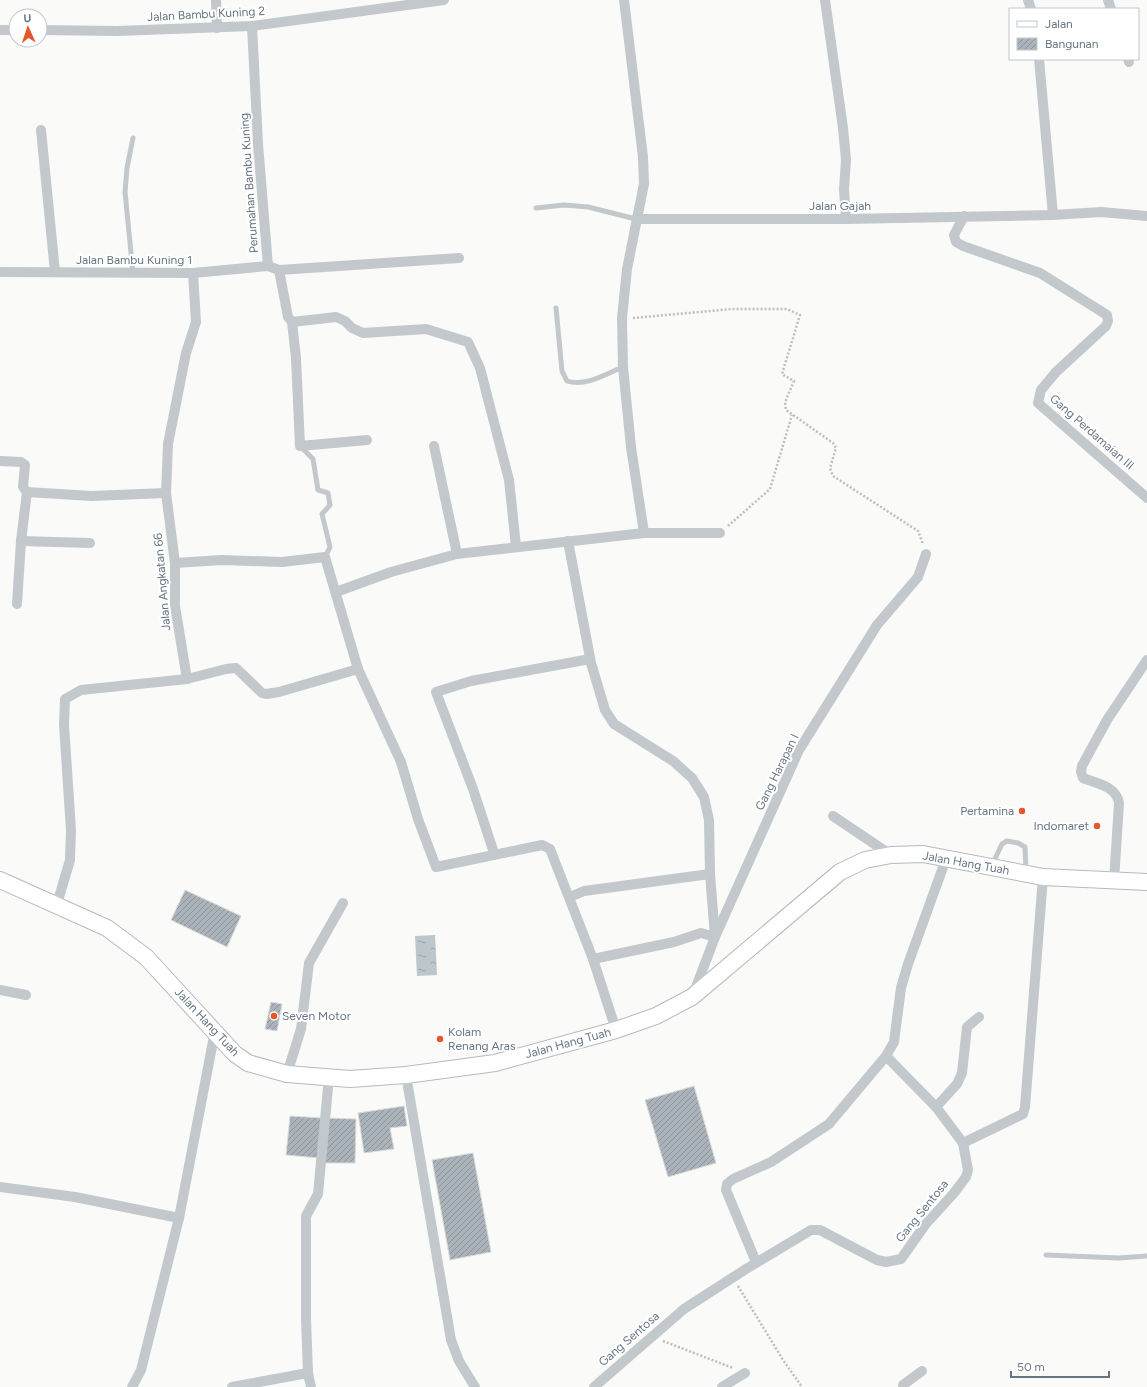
<svg xmlns="http://www.w3.org/2000/svg" width="1147" height="1387" viewBox="0 0 1147 1387" font-family="Figtree,sans-serif">
<defs>
<pattern id="water-ripples" width="26" height="14" patternUnits="userSpaceOnUse"><rect width="26" height="14" fill="#bbc7cb"/><path d="M2 4q2-2 4 0t4 0M15 11q2-2 4 0t4 0" fill="none" stroke="#9ca6aa"/></pattern>
<pattern id="building-hatch" width="6" height="6" patternUnits="userSpaceOnUse"><rect width="6" height="6" fill="#aab3b9"/><path d="M-1 1l2-2M0 6l6-6M5 7l2-2" fill="none" stroke="#8e969c"/></pattern>
</defs>
<rect width="100%" height="100%" fill="#fafaf8"/>
<path fill="url(#water-ripples)" d="M435,935L437,975L417,976L415,936Z"/>
<g fill="url(#building-hatch)" stroke="#dcdcda">
<path d="M185,890L241,916L227,947L171,920Z"/>
<path d="M271,1002L282,1004L277,1031L265,1029Z"/>
<path d="M694,1086L716,1163L668,1177L645,1100Z"/>
<path d="M404,1106L407,1126L390,1128L394,1149L364,1153L358,1113Z"/>
<path d="M290,1116L322,1118L319,1158L286,1155Z"/>
<path d="M326,1118L356,1119L355,1163H325Z"/>
<path d="M473,1153L491,1252L450,1260L432,1160Z"/>
</g>
<g fill="none" stroke-linecap="round" stroke-linejoin="round">
<g stroke="#b5babe" stroke-width="18">
<path id="primary" d="M0,880L107,928L146,957L235,1054L248,1063L287,1074L350,1079L406,1075L495,1063L616,1030L656,1016L692,997L840,872L865,860L891,855L923,854L1043,877L1147,882"/>
</g>
<g stroke="#bbbfc2" stroke-width="2.5" stroke-dasharray="2 2" stroke-linecap="butt">
<path d="M633,318L732,309H787L800,315L782,374L794,381L785,402L786,410L833,443L836,448L830,468L833,476L918,531L923,544"/>
<path d="M728,526L770,489L792,415"/>
<path d="M738,1286L783,1360L802,1387"/>
<path d="M663,1341L733,1368"/>
</g>
<g stroke="#c3c8cc" stroke-width="5">
<path d="M536,208L564,205L588,207L636,219"/>
<path d="M133,273L125,192L127,168L133,138"/>
<path d="M556,308L562,371L567,381C585,387 606,374 623,367"/>
<path d="M300,446L313,459L318,490L328,493L330,505L322,514L330,547L325,557"/>
<path d="M992,865L1002,844L1007,841L1018,843L1025,847L1026,871"/>
<path d="M1046,1255L1119,1258L1147,1256"/>
</g>
<g stroke="#c3c8cc" stroke-width="10">
<path d="M216,0L217,28"/>
<path d="M624,0L643,157L644,184L627,269L622,318L623,367L631,447L644,533"/>
<path d="M825,0L843,128L846,160L844,189L846,219"/>
<path d="M1028,0L1031,9"/>
<path d="M1108,0L1111,9"/>
<path d="M252,26L258,144L268,266"/>
<path d="M0,30H16"/>
<path d="M40,30L117,31L252,26L444,0"/>
<path d="M1039,59L1053,215"/>
<path d="M1128,59L1129,62"/>
<path d="M41,130L55,272"/>
<path d="M964,216L954,235L956,242L963,246L1040,273L1107,315L1108,321L1106,326L1056,372L1041,390L1038,403L1147,498"/>
<path d="M636,219H846L1053,215L1101,212L1147,216"/>
<path d="M279,270L288,317L292,322L296,358L300,446L367,440"/>
<path d="M0,272L193,273L268,266L279,270L459,258"/>
<path d="M292,322L336,317L345,321L352,328L363,333L426,329L468,342L480,368L509,480L516,546"/>
<path d="M434,446L457,554"/>
<path d="M0,461L21,462L25,465L23,487L27,492L91,496L166,493"/>
<path d="M21,541L90,543"/>
<path d="M568,541L591,663L605,710L614,724L673,761L692,778L704,797L709,820L710,874"/>
<path d="M175,563L222,560L282,562L325,557L358,669L401,762L418,819L436,867L542,845L550,849L593,959L616,1030"/>
<path d="M336,592L391,572L457,554L644,533H720"/>
<path d="M17,604L21,541L27,492"/>
<path d="M187,679L175,606V563L166,493L168,444L186,353L196,322L193,273"/>
<path d="M833,816L891,855"/>
<path d="M494,853L473,789L436,692L471,681L590,659"/>
<path d="M1114,881L1119,803C1116,786 1098,784 1083,778L1081,772L1082,766L1107,720L1147,660"/>
<path d="M570,897L584,891L710,874L715,937L701,933L674,942L593,959"/>
<path d="M57,904L70,860L71,830L64,725L65,699L81,690L187,679L226,669L236,668L262,693L266,694L279,692L358,669"/>
<path d="M0,990L26,995"/>
<path d="M693,995L715,937L799,750L877,625L918,577L926,554"/>
<path d="M886,1056L936,1107"/>
<path d="M287,1074L301,1029L309,963L343,903"/>
<path d="M406,1075L451,1340L459,1361L475,1387"/>
<path d="M963,1143L1023,1114L1025,1107L1043,877"/>
<path d="M0,1187L75,1197L179,1218"/>
<path d="M756,1262L726,1190L727,1184L733,1179L771,1162L829,1124L886,1056L894,1042L901,988L908,964L946,859"/>
<path d="M903,1385L922,1371"/>
<path d="M132,1387L141,1370L179,1218L215,1031"/>
<path d="M232,1387L308,1373"/>
<path d="M311,1387L308,1373L306,1319V1216L318,1194L329,1077"/>
<path d="M594,1387L684,1309L746,1269L811,1230H820L877,1260L886,1262L901,1259L925,1225L954,1193L966,1177L968,1170L963,1143L936,1107L957,1084L962,1073L967,1027L979,1017"/>
<path d="M722,1387L745,1373"/>
</g>
<use href="#primary" stroke="#fff" stroke-width="16"/>
</g>
<g fill="#e4572e" stroke="#fff" stroke-width="1.5">
<circle cx="1022" cy="811" r="4"/>
<circle cx="1097" cy="826" r="4"/>
<circle cx="274" cy="1016" r="4"/>
<circle cx="440" cy="1039" r="4"/>
</g>
<g text-anchor="middle" dominant-baseline="central" stroke-width="4" stroke-linejoin="round" paint-order="stroke">
<g font-size="12" fill="#657683" stroke="#fff">
<text transform="translate(206 14) rotate(-3)">Jalan Bambu Kuning 2</text>
<text transform="translate(249 183) rotate(-94)">Perumahan Bambu Kuning</text>
<text x="840" y="206">Jalan Gajah</text>
<text x="134" y="260">Jalan Bambu Kuning 1</text>
<text transform="translate(1092 432) rotate(41)">Gang Perdamaian III</text>
<text transform="translate(162 582) rotate(-95)">Jalan Angkatan 66</text>
<text transform="translate(777 772) rotate(-64)">Gang Harapan I</text>
<text transform="translate(966 863) rotate(10)">Jalan Hang Tuah</text>
<text transform="translate(207 1022) rotate(47)">Jalan Hang Tuah</text>
<text transform="translate(568 1043) rotate(-15)">Jalan Hang Tuah</text>
<text transform="translate(922 1211) rotate(-51)">Gang Sentosa</text>
<text transform="translate(629 1339) rotate(-41)">Gang Sentosa</text>
</g>
<g font-size="12" fill="#657683" stroke="#fff" text-anchor="end">
<text x="1014" y="811">Pertamina</text>
<text x="1089" y="826">Indomaret</text>
<text x="282" y="1016" text-anchor="start">Seven Motor</text>
<text x="448" y="1032" text-anchor="start">Kolam<tspan x="448" dy="14">Renang Aras</tspan></text>
</g>
</g>
<rect x="1009" y="8" width="130" height="52" fill="#ffffff" stroke="#c1c8cd"/>
<rect x="1017" y="21" width="20" height="6" fill="#ffffff" stroke="#c1c8cd"/>
<text x="1045" y="28" font-size="12" fill="#657683">Jalan</text>
<rect x="1017" y="38" width="20" height="12" fill="url(#building-hatch)" stroke="#c1c8cd"/>
<text x="1045" y="48" font-size="12" fill="#657683">Bangunan</text>
<g transform="translate(28 28) rotate(357)"><circle r="19" fill="#ffffff" stroke="#c1c8cd"/>
<path d="M0-3L7 15L0 10L-7 15Z" fill="#e4572e"/>
<text y="-6" font-size="11" font-weight="bold" text-anchor="middle" fill="#657683">U</text>
</g>
<path d="M1011 1371v6h98v-6" fill="none" stroke="#657683" stroke-width="2"/>
<text x="1017" y="1371" font-size="12" fill="#657683" stroke="#ffffff" stroke-width="3" paint-order="stroke">50 m</text>
</svg>
